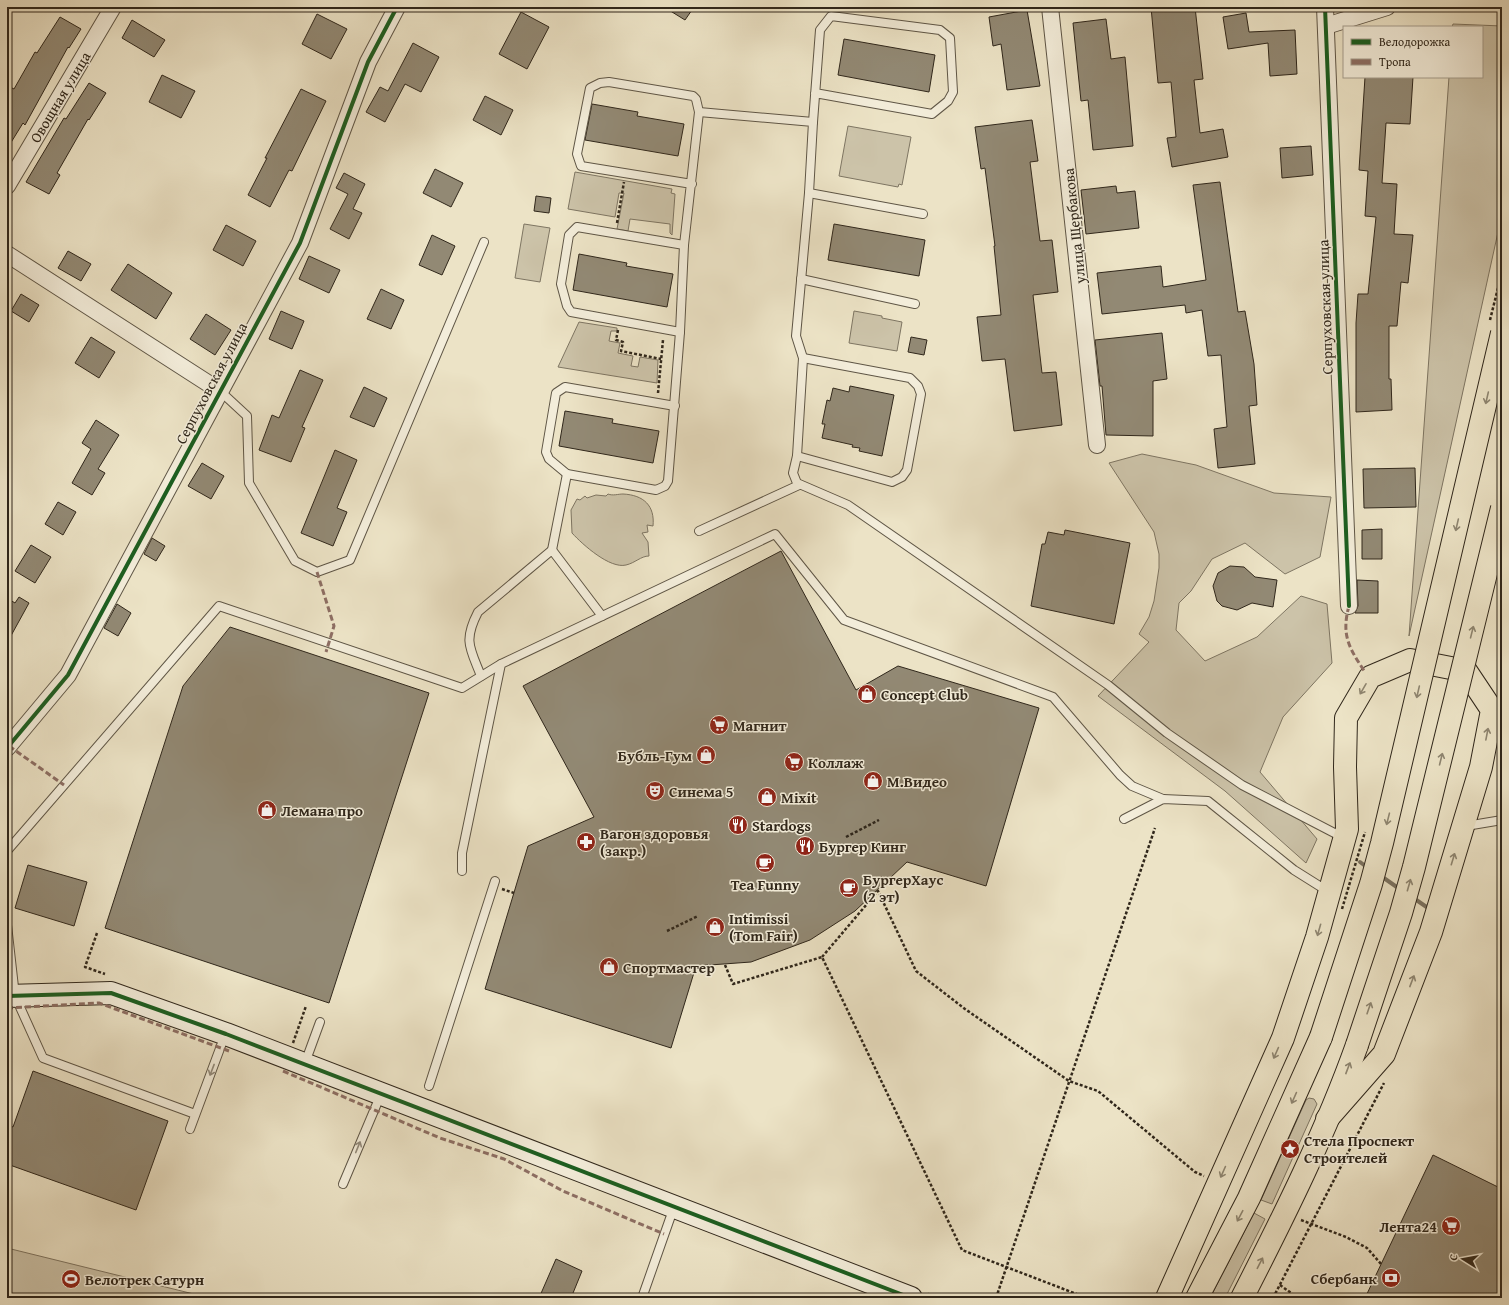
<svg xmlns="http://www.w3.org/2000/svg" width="1509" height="1305" viewBox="0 0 1509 1305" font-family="'Gentium Book Plus',serif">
<rect width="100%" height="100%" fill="#ece3c6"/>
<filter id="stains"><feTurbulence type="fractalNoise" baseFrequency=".005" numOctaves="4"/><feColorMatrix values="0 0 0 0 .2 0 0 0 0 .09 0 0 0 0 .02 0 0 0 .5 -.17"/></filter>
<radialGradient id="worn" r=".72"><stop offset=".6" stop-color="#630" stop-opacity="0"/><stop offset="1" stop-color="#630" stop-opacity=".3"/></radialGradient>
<g fill="#ccc3a9" stroke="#7e7562">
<path d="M1453,24L1502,26V214L1409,636L1449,77H1482V27H1452Z"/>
<path d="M848,126L911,137L902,185L899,184L898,187L839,176Z"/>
<path d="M575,172L672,189L671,193L675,194L672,235L670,233V224L630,219L628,231L617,229L624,193H619L615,217L568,209Z"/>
<path d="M524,224L550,228L540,282L515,278Z"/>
<path d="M854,311L882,316V318L902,322L897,351L849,343Z"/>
<path d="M579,322L617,328V331H611L609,341L620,343L618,353L633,356L631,366L638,367L640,357L658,360L657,383L558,367Z"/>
<path d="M1142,454L1196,465L1274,493L1331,497L1320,557L1285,574L1245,543L1212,559L1191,591L1179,603L1176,630L1205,661L1257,637L1301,596L1327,604L1332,663L1283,717L1260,772L1317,839L1306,863L1225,791L1098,696L1149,642L1139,634L1149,617L1154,601L1159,568V554L1154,532L1109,463Z"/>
<path d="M608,494C613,496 618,494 623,494C644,495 655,506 653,526L647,525L648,532L642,533L648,542L649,556C641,556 635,563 626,565C610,569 583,545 572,533L571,510L577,499L580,500L585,496L587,498L596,495L606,496Z"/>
<path d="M1309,1098L1314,1099L1317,1104L1272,1204L1261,1200L1306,1100Z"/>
<path d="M1254,1213L1265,1219L1225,1298H1210Z"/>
<path d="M7,1248L210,1298H7Z"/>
</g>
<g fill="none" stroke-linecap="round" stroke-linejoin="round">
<g stroke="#7a715f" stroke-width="4">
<path d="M1360,862L1368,868"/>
<path d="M1381,876L1401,890"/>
<path d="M1412,897L1428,908"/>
</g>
</g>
<g fill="#928974" stroke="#30271b">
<path d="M664,7H694L685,20Z"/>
<path d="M1151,7H1195L1203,79L1194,80L1200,133L1223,129L1228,157L1172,167L1167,138L1176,137L1171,82L1158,83Z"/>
<path d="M1027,10L1040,86L1007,90L1001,44L993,46L989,17Z"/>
<path d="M521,12L549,27L527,69L499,54Z"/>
<path d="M1246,13L1249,32L1295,30L1297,74L1270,76L1268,43L1228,49L1223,17Z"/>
<path d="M317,14L347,29L331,59L302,44Z"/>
<path d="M60,17L81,29L69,48L68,47L25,125L23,123L7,149V96L12,88L14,89L35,52L37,53Z"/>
<path d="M1106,19L1111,59L1125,57L1133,146L1093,150L1088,100L1081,101L1073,23Z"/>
<path d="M132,20L165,40L154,57L122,38Z"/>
<path d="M844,39L935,55L929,92L838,75Z"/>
<path d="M413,43L439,57L421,92L405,84L385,122L366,112L380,87L388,91Z"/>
<path d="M162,75L195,91L181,118L149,102Z"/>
<path d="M1365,77H1413L1410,124L1386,123L1382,183L1397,184L1394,234L1413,235L1408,283L1401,282L1397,326H1389V379H1391L1392,410L1356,412V323L1358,294H1368L1376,217L1365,216L1368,171L1359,170Z"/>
<path d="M89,83L106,93L89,120L88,119L57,173L60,175L49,194L26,182L64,118L66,119Z"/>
<path d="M301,89L326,101L292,171L289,170L270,207L248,195L267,158H265Z"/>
<path d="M485,96L513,110L501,135L473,120Z"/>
<path d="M592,104L638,112L637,116L684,124L678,156L585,140Z"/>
<path d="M1032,120L1038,161L1030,162L1040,241L1052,240L1058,292L1033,295L1042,373L1056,372L1062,425L1014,431L1005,359L982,361L977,317L1001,315L994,246H995L985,168L981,169L975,127Z"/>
<path d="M1311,146L1313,175L1282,178L1280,148Z"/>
<path d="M435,169L463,183L451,207L423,193Z"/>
<path d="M344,173L365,184L353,209L362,213L349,239L330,229L348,194L336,188Z"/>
<path d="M1220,182L1238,312L1245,311L1254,364L1257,405L1249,406L1255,464L1218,468L1214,429L1227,427L1221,355L1208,356L1202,310L1186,313L1185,305L1102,314L1097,273L1161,266L1163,287L1206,280L1193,185Z"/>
<path d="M1116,186L1117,193L1135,191L1139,228L1086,234L1081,190Z"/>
<path d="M536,196L551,198L549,213L534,211Z"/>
<path d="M834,224L925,240L919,276L828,260Z"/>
<path d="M226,225L256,241L243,266L213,250Z"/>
<path d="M432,235L455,246L442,275L419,265Z"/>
<path d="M68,251L91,264L81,281L58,268Z"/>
<path d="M579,254L627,263L626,266L673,274L667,307L573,290Z"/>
<path d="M309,256L340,270L329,293L299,279Z"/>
<path d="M128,264L172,293L156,319L111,290Z"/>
<path d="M381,289L404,300L391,329L367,319Z"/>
<path d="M21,294L39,305L29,322L11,311Z"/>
<path d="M281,311L304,321L292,349L269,339Z"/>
<path d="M206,314L231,330L215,355L190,339Z"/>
<path d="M1162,333L1167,379L1153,381V436L1106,435L1102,386H1100L1095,340Z"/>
<path d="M91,337L115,352L99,378L75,363Z"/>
<path d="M911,337L927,340L924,355L908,352Z"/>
<path d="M300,370L323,380L302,427L305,428L291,462L259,450L272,415L279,418Z"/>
<path d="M850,386L894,395L882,456L859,451L860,448L852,447L853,445L822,438L825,424H822L827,400L830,401L833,388L849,392Z"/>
<path d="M364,387L387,398L374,427L350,417Z"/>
<path d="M565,411L613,419L612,423L659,431L653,463L559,446Z"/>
<path d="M96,420L119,435L98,469L105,473L92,495L72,483L91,449L82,443Z"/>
<path d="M335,450L357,460L337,508L347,512L333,546L301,533Z"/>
<path d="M202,463L224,476L211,499L188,486Z"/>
<path d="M1415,468L1416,507L1364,508L1363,469Z"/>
<path d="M58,502L76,512L63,535L45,524Z"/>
<path d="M1382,529V559H1362V530Z"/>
<path d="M1065,530L1130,543L1114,624L1031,606L1042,544H1045L1048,532L1064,535Z"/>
<path d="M152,538L165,546L156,561L144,554Z"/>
<path d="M31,545L51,557L35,583L15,571Z"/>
<path d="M781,551L856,690L898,666L1039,708L986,886L907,862L855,911L810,940L751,962L696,966L671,1048L485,989L528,846L594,817L523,686Z"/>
<path d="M1230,566L1244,567L1255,577L1277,580L1273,607L1252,603L1237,610L1222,606L1217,601L1213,586L1218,573Z"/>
<path d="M1357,580L1378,581V613H1355L1358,606Z"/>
<path d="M19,597L29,603L7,643V598L15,603Z"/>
<path d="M117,604L131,613L118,636L104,628Z"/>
<path d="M230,627L429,693L329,1003L105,928L183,686Z"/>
<path d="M28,865L87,882L74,926L15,908Z"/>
<path d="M33,1071L168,1121L136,1210L7,1164V1125L13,1127Z"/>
<path d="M1433,1155L1502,1189V1298H1365Z"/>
<path d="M556,1259L582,1271L571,1298H539Z"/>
</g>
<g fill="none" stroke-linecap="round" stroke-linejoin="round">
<g stroke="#5f5646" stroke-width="10">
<g id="lane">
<path d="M699,112L813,122L809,193L796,336L803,358L797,456L793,473L797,483L848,505L1108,685L1167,733L1242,785L1344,838"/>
<path d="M813,122L820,30L831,16L940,30L950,38L953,92L948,101L932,114L815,93"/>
<path d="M809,193L923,214"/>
<path d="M801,279L915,304"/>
<path d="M680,332L571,312L567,306L561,284L569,235L577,227L684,245"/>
<path d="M220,391L247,416L249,483L295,561L317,572L350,560L484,242"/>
<path d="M797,456L892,482L902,477L907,470L921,394L918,386L910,378L803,358"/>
<path d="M567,474L549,459L546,452L556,393L565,387L675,406"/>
<path d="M699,531L799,485"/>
<path d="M552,550L567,474L656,490L665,486L668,481L680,332L684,245L699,112L696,99L693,96L609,82L600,83L590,88L577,154L581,166L692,184"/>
<path d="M481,676C470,648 463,641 478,612L552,550L602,616"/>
<path d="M1124,819L1163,799L1208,801L1294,870L1329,892"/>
<path d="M1466,826L1502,820"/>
<path d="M7,851L219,606L462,688L501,664"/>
<path d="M462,871V853L501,664L775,534L844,620L1053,697L1120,775L1132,786L1163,799"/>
<path d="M7,925L15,996L43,1058L195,1114"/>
<path d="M305,1063L320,1022"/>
<path d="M429,1086L495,881"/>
<path d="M190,1129L225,1035"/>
<path d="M343,1184L381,1094"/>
<path d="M642,1298L674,1207"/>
</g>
</g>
<g stroke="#5f5646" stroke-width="18">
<g id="street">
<path d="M1050,7L1097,445"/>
<path d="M1325,7L1349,606"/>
<path d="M1326,26L1387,7"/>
<path d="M7,186L113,7"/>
<path d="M7,254L220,391"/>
<path d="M7,748L68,675L300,243L368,62L397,7"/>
</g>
</g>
<g stroke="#30271b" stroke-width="24">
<path id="secondary" d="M7,996L111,993L226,1034L911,1298"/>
</g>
<g stroke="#30271b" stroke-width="24">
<g id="primary">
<path d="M1167,1298L1283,1038L1317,937L1347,829L1345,767L1346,718L1370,677L1410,660L1466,671L1492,710L1481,767L1431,932L1384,1054L1327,1119"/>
<path d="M1197,1298L1249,1198L1321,1037"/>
<path d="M1242,1298C1284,1216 1326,1132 1357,1045"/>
</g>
</g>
<g stroke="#30271b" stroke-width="2.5" stroke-dasharray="3 2" stroke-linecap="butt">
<path d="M617,223L624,182"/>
<path d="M618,330L616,340L623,342L621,351L661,359"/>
<path d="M658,393L663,340"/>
<path d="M846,837L879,820"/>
<path d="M502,889L514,893"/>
<path d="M667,931L698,916"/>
<path d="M97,933L85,967L105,974"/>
<path d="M822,957L878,891L916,971L965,1009L1069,1081L1098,1091L1195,1172L1204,1176"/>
<path d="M725,965L733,984L822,957L962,1250L1087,1298"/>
<path d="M293,1043L306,1006"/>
<path d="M1301,1220L1346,1237L1367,1248L1381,1264"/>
<path d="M1280,1285L1298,1298"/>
<path d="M928,1294L937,1298"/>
<path d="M996,1298L1155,828"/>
<path d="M1273,1298L1384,1083"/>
</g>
<use href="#lane" stroke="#f3edda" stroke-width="8"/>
<use href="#street" stroke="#f3edda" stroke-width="16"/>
<use href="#secondary" stroke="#f3edda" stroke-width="22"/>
<use href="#primary" stroke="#ece3c6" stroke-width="22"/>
<g stroke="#30271b" stroke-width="24" stroke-linecap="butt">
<g id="primary-bridge">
<path d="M1321,1037L1371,884L1382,843L1502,333"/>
<path d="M1357,1045L1401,913L1414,867L1502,508"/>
</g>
</g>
<g stroke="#30271b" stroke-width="2.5" stroke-dasharray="3 2" stroke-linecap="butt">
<path d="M1490,320L1502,272"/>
<path d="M1342,909L1365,832"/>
</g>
<use href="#primary-bridge" stroke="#ece3c6" stroke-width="22"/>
<g stroke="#8d6e63" stroke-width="3" stroke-dasharray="6 3" stroke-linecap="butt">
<path d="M317,572L334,626L326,652"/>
<path d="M1349,606C1341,635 1349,648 1365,672"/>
<path d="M9,746L64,785"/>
<path d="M7,1008L99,1003L229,1051"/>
<path d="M283,1071L440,1138L504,1159L563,1191L664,1234"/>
</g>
<g stroke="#f3edda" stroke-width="6">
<g id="cycleway">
<path d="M1325,7L1349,606"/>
<path d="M7,748L68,675L300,243L368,62L397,7"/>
<path d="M7,996L111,993L226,1034L911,1298"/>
</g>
</g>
<use href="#cycleway" stroke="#1b5e20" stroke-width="4"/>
</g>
<defs><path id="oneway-shaft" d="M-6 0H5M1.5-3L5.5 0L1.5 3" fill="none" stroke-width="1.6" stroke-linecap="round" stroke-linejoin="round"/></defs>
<g stroke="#8e8570">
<use href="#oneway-shaft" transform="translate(1487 398) rotate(103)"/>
<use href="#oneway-shaft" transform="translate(1457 525) rotate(103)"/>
<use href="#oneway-shaft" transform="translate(1472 632) rotate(-76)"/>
<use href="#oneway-shaft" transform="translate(1363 689) rotate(120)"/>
<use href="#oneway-shaft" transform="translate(1418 692) rotate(103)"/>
<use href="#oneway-shaft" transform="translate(1487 734) rotate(-79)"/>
<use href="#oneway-shaft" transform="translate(1441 759) rotate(-76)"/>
<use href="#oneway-shaft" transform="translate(1388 819) rotate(104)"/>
<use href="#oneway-shaft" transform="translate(1453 859) rotate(-73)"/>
<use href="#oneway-shaft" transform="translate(1409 885) rotate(-74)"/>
<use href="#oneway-shaft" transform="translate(1319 930) rotate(106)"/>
<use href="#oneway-shaft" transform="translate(1412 981) rotate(-69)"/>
<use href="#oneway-shaft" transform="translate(1369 1008) rotate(-71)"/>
<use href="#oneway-shaft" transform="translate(1276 1053) rotate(114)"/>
<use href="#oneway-shaft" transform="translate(1348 1068) rotate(-69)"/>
<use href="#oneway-shaft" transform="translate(1294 1098) rotate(114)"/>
<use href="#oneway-shaft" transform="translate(1223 1172) rotate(114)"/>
<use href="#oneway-shaft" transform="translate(1240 1216) rotate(118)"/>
<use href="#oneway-shaft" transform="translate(1260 1263) rotate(-63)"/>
</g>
<g stroke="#928a7a">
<use href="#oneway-shaft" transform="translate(212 1070) rotate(111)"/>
<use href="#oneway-shaft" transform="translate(358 1147) rotate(-68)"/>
</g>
<defs>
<g id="shop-disc" transform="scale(1)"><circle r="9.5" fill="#8f2418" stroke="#f3edda"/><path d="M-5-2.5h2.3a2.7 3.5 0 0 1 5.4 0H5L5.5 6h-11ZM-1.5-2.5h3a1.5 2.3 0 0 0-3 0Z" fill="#fff"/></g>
<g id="supermarket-disc" transform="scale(1)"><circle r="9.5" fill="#8f2418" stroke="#f3edda"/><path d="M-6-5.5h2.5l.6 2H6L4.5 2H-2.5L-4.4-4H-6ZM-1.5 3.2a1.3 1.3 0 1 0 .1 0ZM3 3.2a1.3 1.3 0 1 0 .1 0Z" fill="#fff"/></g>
<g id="theatre-disc" transform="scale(1)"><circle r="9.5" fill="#8f2418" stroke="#f3edda"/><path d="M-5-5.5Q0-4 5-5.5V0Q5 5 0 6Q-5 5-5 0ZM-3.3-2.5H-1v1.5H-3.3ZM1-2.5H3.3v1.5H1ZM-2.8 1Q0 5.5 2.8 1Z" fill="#fff"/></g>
<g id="restaurant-disc" transform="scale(1)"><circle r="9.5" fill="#8f2418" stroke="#f3edda"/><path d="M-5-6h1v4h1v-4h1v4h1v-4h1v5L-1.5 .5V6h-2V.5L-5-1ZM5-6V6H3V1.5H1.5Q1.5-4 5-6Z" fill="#fff"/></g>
<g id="pharmacy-disc" transform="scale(1)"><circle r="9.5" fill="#8f2418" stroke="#f3edda"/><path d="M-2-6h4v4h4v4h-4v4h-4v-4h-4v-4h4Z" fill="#fff"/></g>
<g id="cafe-disc" transform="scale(1)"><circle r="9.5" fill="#8f2418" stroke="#f3edda"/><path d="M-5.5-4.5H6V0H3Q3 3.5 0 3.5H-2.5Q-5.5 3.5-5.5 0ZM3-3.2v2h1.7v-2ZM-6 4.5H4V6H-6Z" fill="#fff"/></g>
<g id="sight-disc" transform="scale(1)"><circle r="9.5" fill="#8f2418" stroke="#f3edda"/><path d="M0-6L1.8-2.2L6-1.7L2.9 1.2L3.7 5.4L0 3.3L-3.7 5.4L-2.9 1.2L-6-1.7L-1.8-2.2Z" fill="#fff"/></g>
<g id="bank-disc" transform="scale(1)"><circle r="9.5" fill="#8f2418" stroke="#f3edda"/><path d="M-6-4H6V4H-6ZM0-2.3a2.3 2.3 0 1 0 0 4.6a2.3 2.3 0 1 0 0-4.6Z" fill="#fff"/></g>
<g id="stadium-disc" transform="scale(1)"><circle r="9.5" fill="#8f2418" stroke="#f3edda"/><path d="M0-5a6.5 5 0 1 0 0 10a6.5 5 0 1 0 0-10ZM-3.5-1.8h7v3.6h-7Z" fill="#fff"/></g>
</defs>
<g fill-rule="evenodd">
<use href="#shop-disc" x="867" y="694"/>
<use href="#supermarket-disc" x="719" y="725"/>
<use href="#shop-disc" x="706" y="755"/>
<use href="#supermarket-disc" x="794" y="762"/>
<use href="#shop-disc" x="873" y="781"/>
<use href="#theatre-disc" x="655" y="791"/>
<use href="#shop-disc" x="767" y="797"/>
<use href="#shop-disc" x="267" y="810"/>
<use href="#restaurant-disc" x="738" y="825"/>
<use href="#pharmacy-disc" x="586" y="842"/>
<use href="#restaurant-disc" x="805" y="846"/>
<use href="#cafe-disc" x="765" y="863"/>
<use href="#cafe-disc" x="849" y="888"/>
<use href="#shop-disc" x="715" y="927"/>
<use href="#shop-disc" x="609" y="967"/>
<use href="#sight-disc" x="1290" y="1149"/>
<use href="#supermarket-disc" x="1451" y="1226"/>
<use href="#bank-disc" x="1391" y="1278"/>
<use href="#stadium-disc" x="71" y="1279"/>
</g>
<g text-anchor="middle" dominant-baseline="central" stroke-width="3" stroke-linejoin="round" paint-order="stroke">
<g font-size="15" fill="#30271b" stroke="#f3edda">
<text transform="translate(60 97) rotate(-59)">Овощная улица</text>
<text transform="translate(1074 226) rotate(-96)">улица Щербакова</text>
<text transform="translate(1325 307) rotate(-92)">Серпуховская улица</text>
<text transform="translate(211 383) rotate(-62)">Серпуховская улица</text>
</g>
<g font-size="15" font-weight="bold" fill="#30271b" stroke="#f3edda" text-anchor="start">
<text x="881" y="694">Concept Club</text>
<text x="733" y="725">Магнит</text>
<text x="692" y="755" text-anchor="end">Бубль-Гум</text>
<text x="808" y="762">Коллаж</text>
<text x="887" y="781">М.Видео</text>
<text x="669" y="791">Синема 5</text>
<text x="781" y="797">Mixit</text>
<text x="281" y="810">Лемана про</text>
<text x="752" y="825">Stardogs</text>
<text x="600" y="833">Вагон здоровья<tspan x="600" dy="17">(закр.)</tspan></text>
<text x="819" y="846">Бургер Кинг</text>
<text x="863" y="879">БургерХаус<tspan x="863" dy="17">(2 эт)</tspan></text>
<text x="765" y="884" text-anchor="middle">Tea Funny</text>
<text x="729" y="918">Intimissi<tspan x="729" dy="17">(Tom Fair)</tspan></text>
<text x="623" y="967">Спортмастер</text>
<text x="1304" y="1140">Стела Проспект<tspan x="1304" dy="17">Строителей</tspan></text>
<text x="1437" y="1226" text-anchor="end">Лента24</text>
<text x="1377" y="1278" text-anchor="end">Сбербанк</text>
<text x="85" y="1279">Велотрек Сатурн</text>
</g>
</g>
<rect width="1509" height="1305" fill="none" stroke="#ece3c6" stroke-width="24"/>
<rect x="8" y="8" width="1493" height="1289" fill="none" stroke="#30271b" stroke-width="2"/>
<rect x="12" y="12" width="1485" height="1281" fill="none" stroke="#30271b"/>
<rect x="1343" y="26" width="140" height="52" fill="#f3edda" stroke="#a59e8e"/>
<rect x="1351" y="39" width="20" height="6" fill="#1b5e20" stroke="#a59e8e"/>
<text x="1379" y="46" font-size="12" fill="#30271b">Велодорожка</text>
<rect x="1351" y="59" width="20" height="6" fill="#8d6e63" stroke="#a59e8e"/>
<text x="1379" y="66" font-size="12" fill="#30271b">Тропа</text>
<g transform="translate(1463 1259) rotate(281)" stroke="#f3edda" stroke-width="3" paint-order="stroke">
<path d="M0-3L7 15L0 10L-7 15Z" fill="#30271b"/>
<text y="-6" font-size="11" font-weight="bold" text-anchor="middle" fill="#30271b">С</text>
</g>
<rect width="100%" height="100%" filter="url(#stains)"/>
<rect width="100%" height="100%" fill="url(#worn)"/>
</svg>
